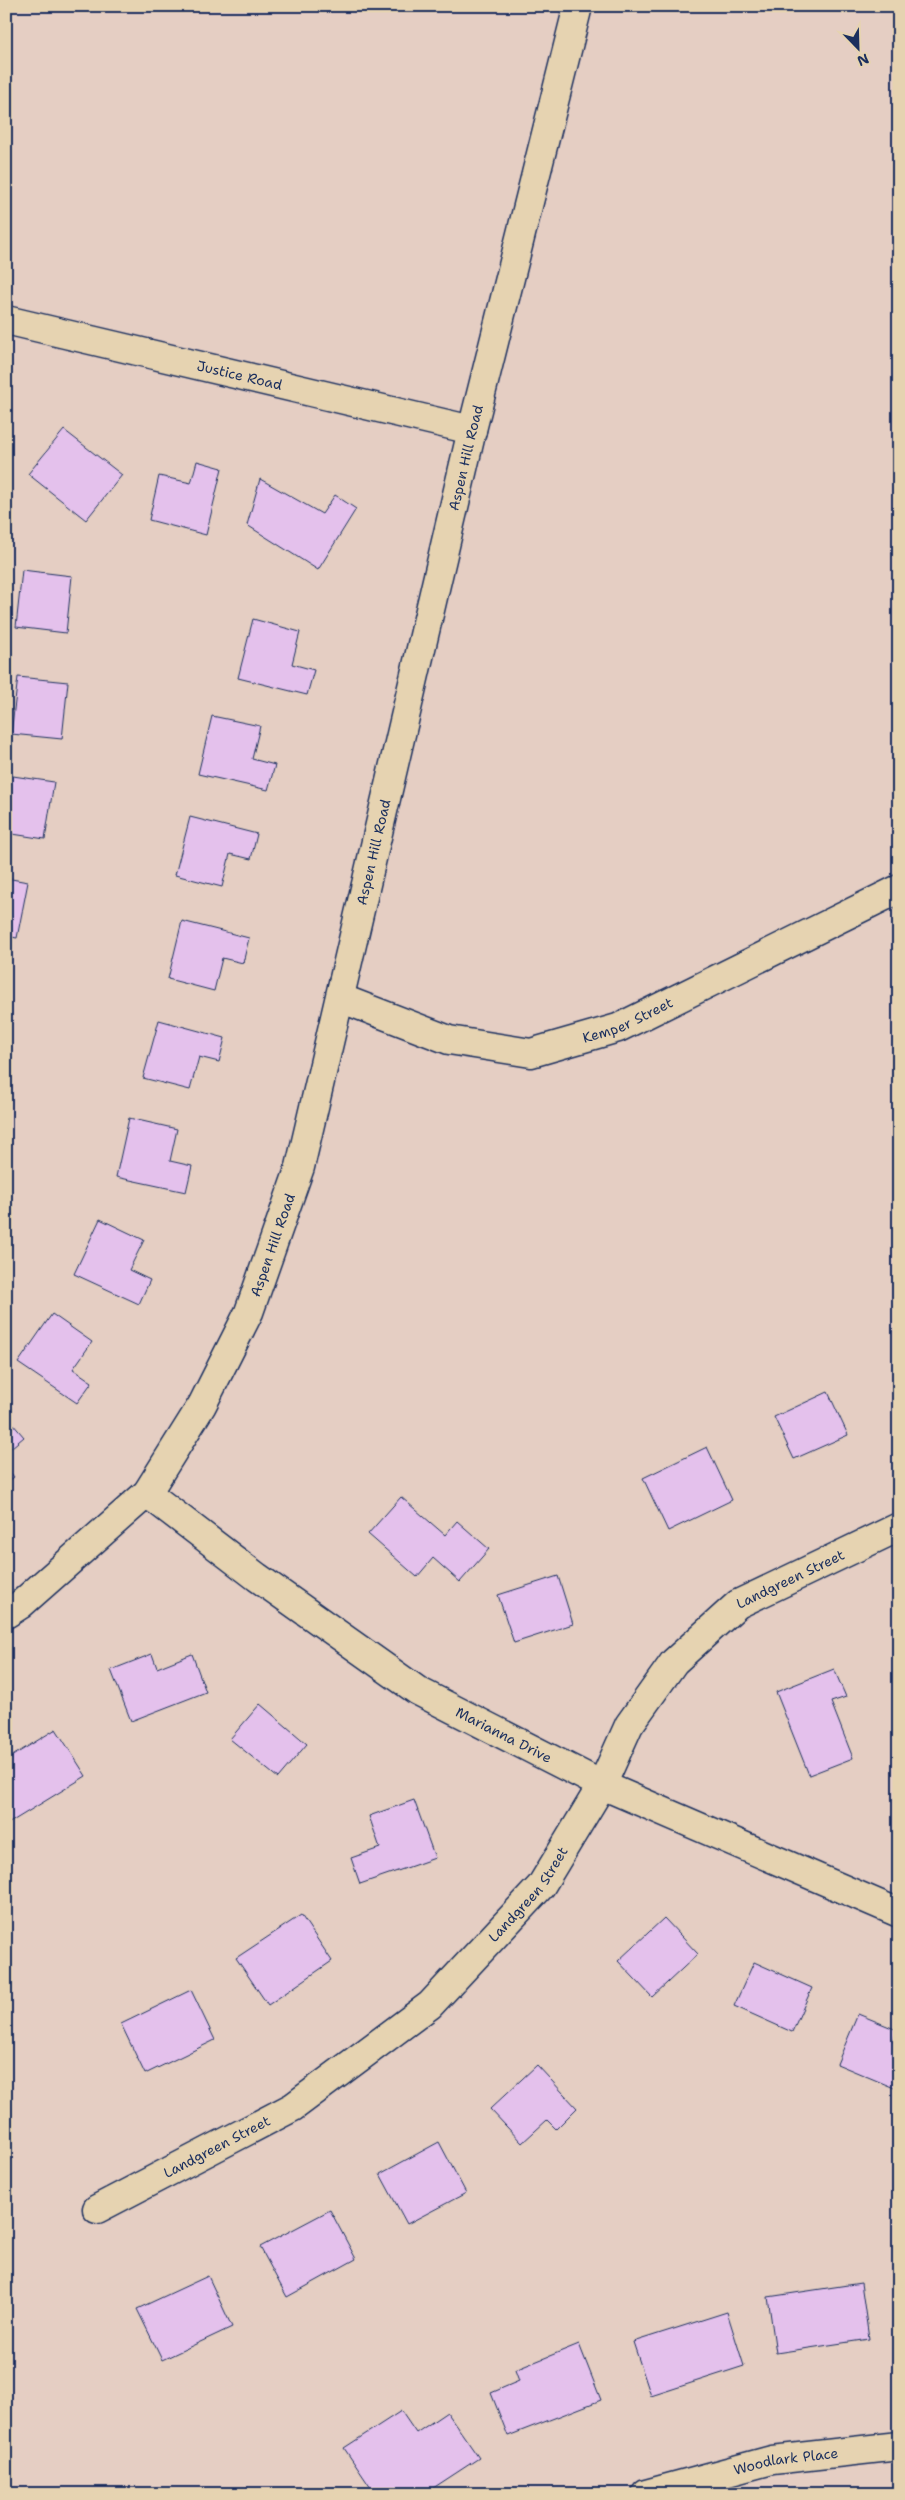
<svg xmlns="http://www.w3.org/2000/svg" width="905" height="2500" viewBox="0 0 905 2500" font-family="'Shantell Sans',sans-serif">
<rect width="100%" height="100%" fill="#e5cec3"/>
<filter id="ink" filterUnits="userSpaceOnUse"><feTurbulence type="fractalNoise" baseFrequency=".02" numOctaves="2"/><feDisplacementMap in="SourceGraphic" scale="10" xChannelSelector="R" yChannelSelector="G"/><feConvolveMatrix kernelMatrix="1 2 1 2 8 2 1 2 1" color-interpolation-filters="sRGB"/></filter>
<g filter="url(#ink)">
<g fill="#e4c1ec" stroke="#1b2f5e">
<path d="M64,430L122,475L86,520L28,474Z"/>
<path d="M197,461L222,468L206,535L149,520L159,476L191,483Z"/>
<path d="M260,479L322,514L335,495L356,509L318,570L247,525Z"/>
<path d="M22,570L72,576L66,633L16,627Z"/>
<path d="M253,619L300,632L292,664L314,670L307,695L238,678Z"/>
<path d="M18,677L68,682L62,739L11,734Z"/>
<path d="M212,716L260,726L252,759L275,765L268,790L198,774Z"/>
<path d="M6,775L54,782L45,839L6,833Z"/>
<path d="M190,817L257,834L251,859L230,854L222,887L175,875Z"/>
<path d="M6,878L28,882L17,938L6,936Z"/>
<path d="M182,921L249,938L243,963L222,958L214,991L168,979Z"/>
<path d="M159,1020L225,1038L219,1062L199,1057L190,1090L143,1078Z"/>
<path d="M129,1118L177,1129L170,1161L192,1166L186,1192L116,1177Z"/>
<path d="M100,1219L144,1240L129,1270L150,1280L139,1304L74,1274Z"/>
<path d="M52,1314L92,1342L73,1369L92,1382L77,1403L18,1363Z"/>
<path d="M828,1392L848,1435L794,1459L774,1417Z"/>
<path d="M6,1416L24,1437L6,1452Z"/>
<path d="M707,1447L732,1500L668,1531L643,1478Z"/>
<path d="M6,1467L14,1477L6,1484Z"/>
<path d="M401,1497L445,1535L457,1521L489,1549L460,1582L433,1558L417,1577L368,1534Z"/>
<path d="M558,1576L573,1624L514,1643L498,1595Z"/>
<path d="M152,1654L157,1668L192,1654L206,1692L131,1721L111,1670Z"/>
<path d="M834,1669L846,1697L831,1702L853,1758L809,1775L776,1692Z"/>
<path d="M260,1704L307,1744L278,1778L230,1739Z"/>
<path d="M56,1729L86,1776L6,1825V1760Z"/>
<path d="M414,1800L435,1858L360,1884L351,1858L380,1848L369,1816Z"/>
<path d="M301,1915L332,1961L268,2005L236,1958Z"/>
<path d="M664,1918L698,1954L652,1997L618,1961Z"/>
<path d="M754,1962L812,1988L792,2032L734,2006Z"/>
<path d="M191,1990L215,2040L145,2074L121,2024Z"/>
<path d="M858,2014L897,2030L893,2042L899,2044V2090L837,2064Z"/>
<path d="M537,2065L577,2108L556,2129L547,2120L522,2143L490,2109Z"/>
<path d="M439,2142L466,2193L407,2224L380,2174Z"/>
<path d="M330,2210L356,2259L287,2297L260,2247Z"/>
<path d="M208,2276L232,2327L162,2360L137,2309Z"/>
<path d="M861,2283L869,2339L776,2353L768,2297Z"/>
<path d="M727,2312L744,2366L651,2396L633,2342Z"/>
<path d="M579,2344L601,2400L508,2436L491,2393L519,2381L515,2370Z"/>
<path d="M401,2411L416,2433L447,2412L479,2458L424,2494H375L344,2448Z"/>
</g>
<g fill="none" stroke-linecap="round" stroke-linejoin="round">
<g stroke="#1b2f5e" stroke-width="31">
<g id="minor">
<path id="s1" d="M6,320L472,430"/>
<path id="s2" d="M340,998L449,1040L531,1053L618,1028L899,889"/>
<path id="s3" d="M147,1493L257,1577L418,1691L602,1785L899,1913"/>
<path id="s4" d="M97,2209L293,2107L430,2005L541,1886L602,1785L629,1725L674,1662L738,1604L899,1527"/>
<path id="s5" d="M646,2494L772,2460L899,2446"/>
</g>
</g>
<g stroke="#1b2f5e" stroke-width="31">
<g id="tertiary">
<path id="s6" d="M6,1614L20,1605L147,1493L202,1405L249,1312L300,1167L472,430L578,6"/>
</g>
</g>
<use href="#minor" stroke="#e6d3b1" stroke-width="28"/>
<use href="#tertiary" stroke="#e6d3b1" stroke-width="28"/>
</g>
</g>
<g text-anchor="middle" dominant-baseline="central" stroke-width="4" stroke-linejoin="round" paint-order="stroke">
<g font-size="14" fill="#1b2f5e" stroke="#e6d3b1">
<text stroke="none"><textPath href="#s1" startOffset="240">Justice Road</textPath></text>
<text stroke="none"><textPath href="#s6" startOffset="1276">Aspen Hill Road</textPath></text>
<text stroke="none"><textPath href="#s6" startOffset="871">Aspen Hill Road</textPath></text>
<text stroke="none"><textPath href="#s2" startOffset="302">Kemper Street</textPath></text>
<text stroke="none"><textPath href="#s6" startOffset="465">Aspen Hill Road</textPath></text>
<text stroke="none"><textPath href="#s4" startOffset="960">Landgreen Street</textPath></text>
<text stroke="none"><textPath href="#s3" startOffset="432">Marianna Drive</textPath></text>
<text stroke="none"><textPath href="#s4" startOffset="540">Landgreen Street</textPath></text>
<text stroke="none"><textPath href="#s4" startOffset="135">Landgreen Street</textPath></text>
<text stroke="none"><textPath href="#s5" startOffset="144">Woodlark Place</textPath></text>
</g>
</g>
<rect width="905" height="2500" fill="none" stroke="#e6d3b1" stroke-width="25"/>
<rect x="12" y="12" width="880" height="2475" fill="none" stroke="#1b2f5e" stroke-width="2" filter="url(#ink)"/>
<g transform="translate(858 48) rotate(157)" stroke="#e6d3b1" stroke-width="4" paint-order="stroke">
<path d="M0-4L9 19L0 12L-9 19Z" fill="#1b2f5e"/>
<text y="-8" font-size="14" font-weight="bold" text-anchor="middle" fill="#1b2f5e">N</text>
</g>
</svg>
